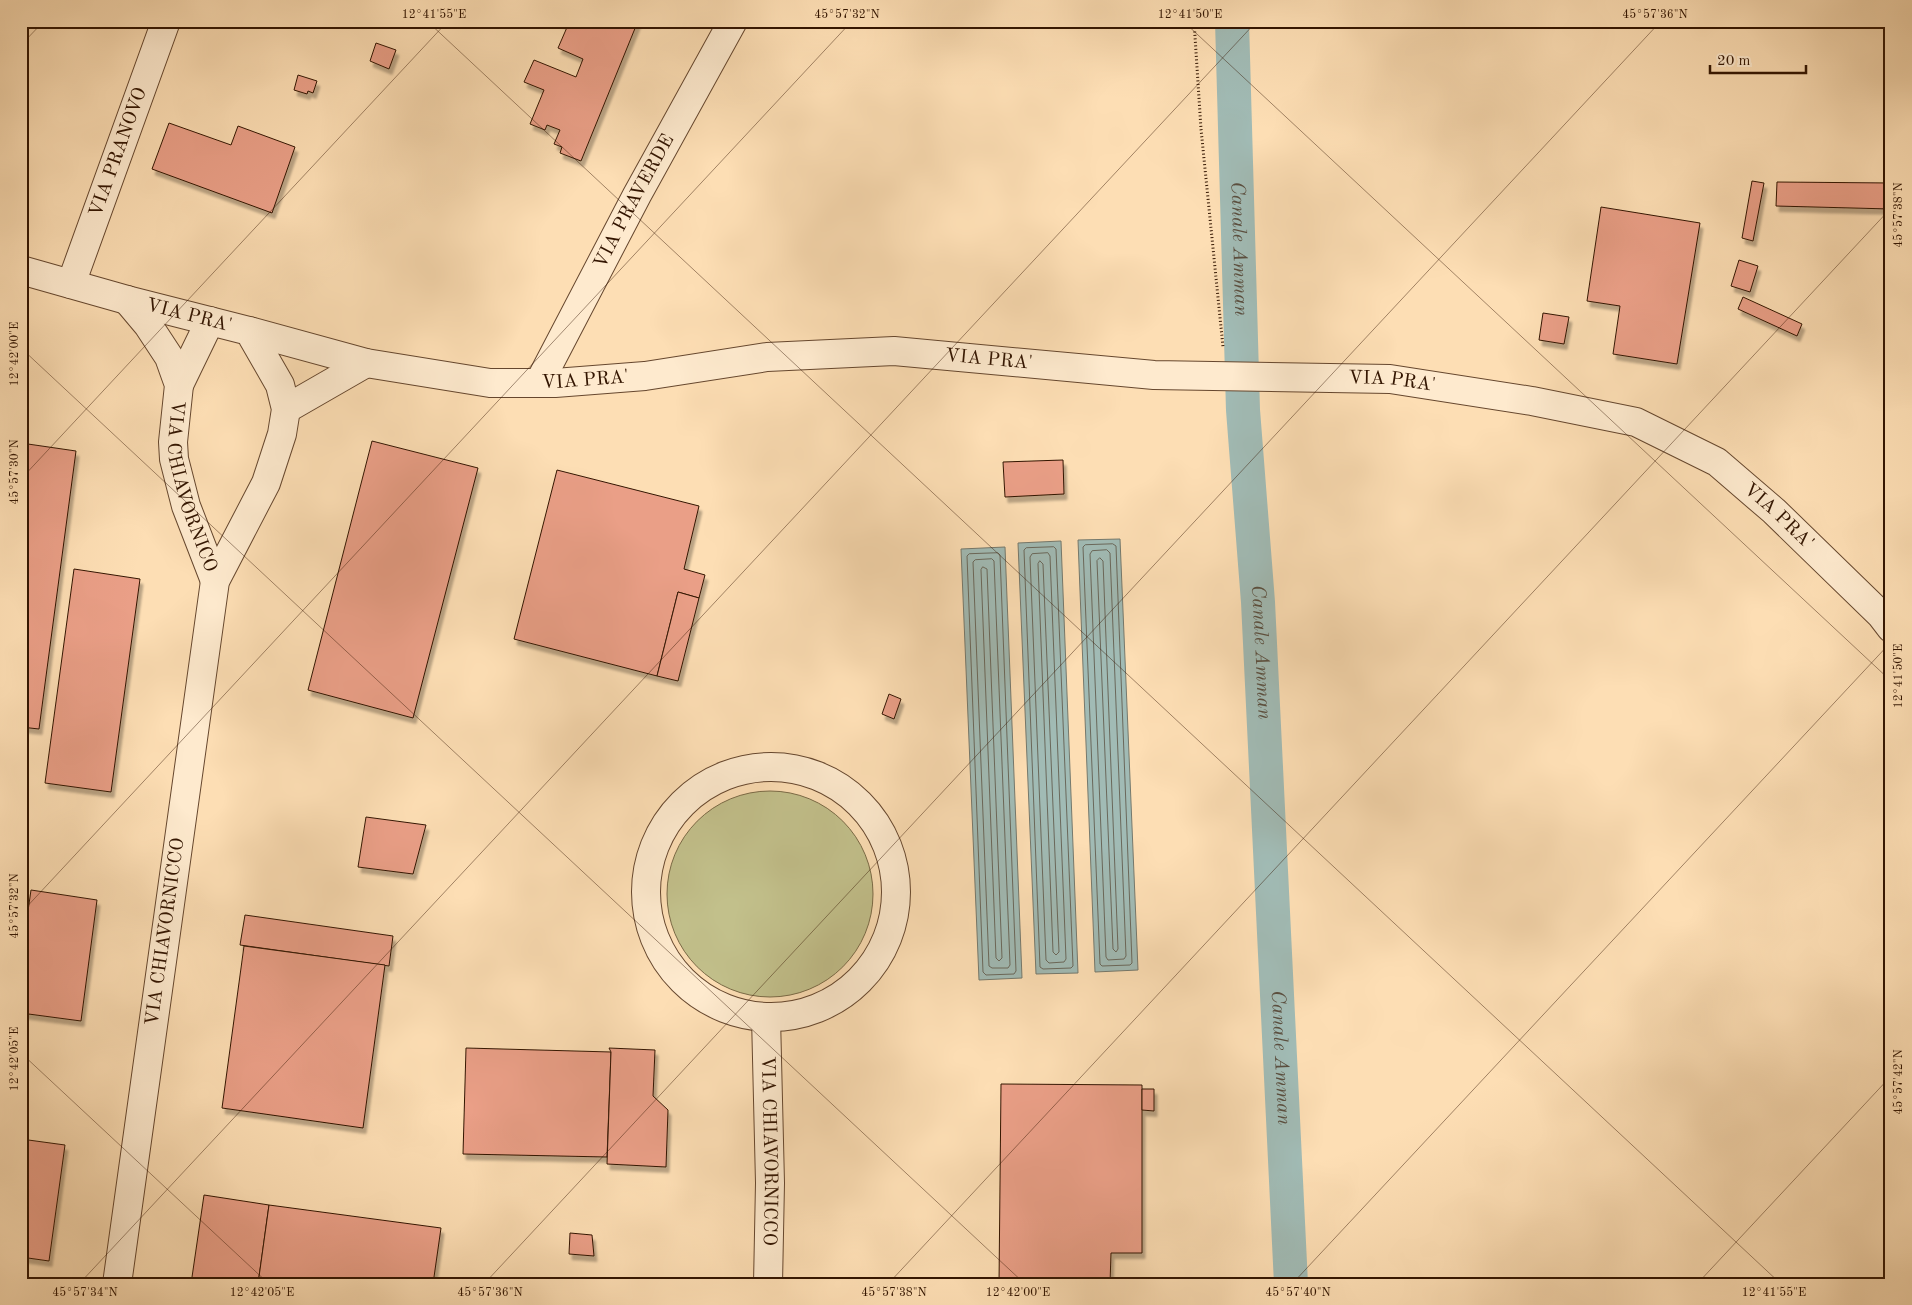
<svg xmlns="http://www.w3.org/2000/svg" width="1912" height="1305" viewBox="0 0 1912 1305" font-family="'Old Standard TT',serif">
<defs>
<filter id="shadow"><feDropShadow dx="3" dy="5.5" stdDeviation="1" flood-color="#0004"/></filter>
</defs>
<rect width="100%" height="100%" fill="#fddeb4"/>
<filter id="stains"><feTurbulence type="fractalNoise" baseFrequency=".004" numOctaves="4"/><feColorMatrix values="0 0 0 0 .2 0 0 0 0 .09 0 0 0 0 .02 0 0 0 .5 -.17"/></filter>
<radialGradient id="worn" r=".72"><stop offset=".6" stop-color="#630" stop-opacity="0"/><stop offset="1" stop-color="#630" stop-opacity=".3"/></radialGradient>
<circle fill="#c2c08b" stroke="#7a6a46" cx="770" cy="894" r="103"/>
<g fill="#a1bbb5" stroke="#75796d">
<path d="M1120,539L1138,970L1095,972L1078,540Z"/>
<path d="M1061,541L1078,973L1036,974L1018,543Z"/>
<path d="M1005,547L1022,978L979,980L961,549Z"/>
</g>
<g fill="none" stroke-linecap="round" stroke-linejoin="round">
<g stroke="#6a685b" stroke-width="1">
<path d="M1113,544L1116,546L1132,963L1130,965L1102,966L1100,964L1083,547L1085,545Z"/>
<path d="M1054,547L1056,549L1073,966L1071,968L1043,969L1040,967L1024,550L1026,548Z"/>
<path d="M1107,550L1110,553L1126,956L1124,959L1108,960L1106,957L1090,554L1092,551Z"/>
<path d="M998,553L1000,555L1016,971L1014,974L986,975L983,972L967,556L969,554Z"/>
<path d="M1048,553L1050,556L1066,959L1064,962L1049,963L1046,960L1030,557L1032,554Z"/>
<path d="M1100,558L1103,561L1118,949L1116,952L1113,949L1097,561Z"/>
<path d="M992,559L994,561L1010,965L1008,968H992L989,966L973,562L975,560Z"/>
<path d="M1040,561L1043,564L1059,952L1056,955L1053,952L1038,564Z"/>
<path d="M983,567L987,569L1002,958L999,961L996,958L981,570Z"/>
</g>
<path stroke="#a1bbb5" stroke-width="34" id="s1" d="M1232,21L1243,410L1258,602L1291,1284"/>
</g>
<g fill="#ea9f87" stroke="#331501" filter="url(#shadow)">
<path d="M557,21H638L581,161L560,153L562,147L554,144L560,130L547,125L545,130L530,124L544,90L524,82L534,60L576,77L583,59L558,48L568,25Z"/>
<path d="M376,43L396,50L389,69L370,61Z"/>
<path d="M298,75L317,81L313,93L308,91L307,94L294,90Z"/>
<path d="M169,123L231,145L238,126L295,147L272,213L152,169Z"/>
<path d="M1752,181L1764,183L1753,241L1742,238Z"/>
<path d="M1777,182L1891,183V209L1776,206Z"/>
<path d="M1601,207L1700,223L1677,364L1613,354L1620,306L1587,301Z"/>
<path d="M1739,260L1758,266L1750,292L1731,286Z"/>
<path d="M1743,297L1802,324L1797,336L1738,309Z"/>
<path d="M1543,313L1569,317L1564,344L1539,340Z"/>
<path d="M372,441L478,468L413,718L308,690Z"/>
<path d="M21,443L76,451L39,729L21,727Z"/>
<path d="M1063,460L1064,494L1005,497L1003,462Z"/>
<path d="M557,470L699,506L684,569L705,575L699,598L678,592L657,676L514,639Z"/>
<path d="M74,569L140,579L111,792L45,783Z"/>
<path d="M678,592L699,598L678,681L657,676Z"/>
<path d="M889,694L901,699L894,719L882,714Z"/>
<path d="M366,817L426,825L413,874L358,867Z"/>
<path d="M31,890L97,900L81,1021L21,1013V960Z"/>
<path d="M245,915L393,936L389,966L240,945Z"/>
<path d="M244,946L385,965L363,1128L222,1108Z"/>
<path d="M466,1048L611,1052L607,1157L463,1154Z"/>
<path d="M609,1048L655,1050L653,1096L668,1110L666,1167L607,1164L611,1052Z"/>
<path d="M1001,1084L1142,1085V1253H1111L1110,1284H999Z"/>
<path d="M1142,1089H1154V1111L1142,1110Z"/>
<path d="M21,1139L65,1145L49,1261L21,1257Z"/>
<path d="M204,1195L269,1205L258,1284H191Z"/>
<path d="M269,1205L441,1228L433,1284H258Z"/>
<path d="M570,1233L592,1235L594,1256L569,1254Z"/>
</g>
<g fill="none" stroke-linecap="round" stroke-linejoin="round">
<g stroke="#66472e" stroke-width="30">
<g id="minor">
<path id="s2" d="M71,284L166,21"/>
<path id="s3" d="M249,331L366,363L490,383H555L645,376L767,357L894,351L1154,375L1390,379L1532,401L1636,422L1717,462L1774,511L1881,615L1891,628"/>
<path id="s4" d="M539,383L637,195L733,21"/>
<path d="M179,385L210,321"/>
<circle cx="771" cy="892" r="125"/>
<path id="s5" d="M766,1017L770,1183L768,1284"/>
</g>
</g>
<g stroke="#66472e" stroke-width="30">
<g id="tertiary">
<path id="s6" d="M21,270L127,300L249,331L280,385L286,409L282,434L266,483L215,581L117,1284"/>
<path id="s7" d="M127,300L148,325L169,357L179,385L173,442L174,459L186,506L215,581"/>
<path d="M286,409L366,363"/>
</g>
</g>
<path stroke="#331501" stroke-width="3" stroke-dasharray="1 2.5" stroke-linecap="butt" d="M1194,21L1201,129L1223,347"/>
<use href="#minor" stroke="#feeace" stroke-width="28"/>
<use href="#tertiary" stroke="#feeace" stroke-width="28"/>
</g>
<path fill="none" stroke="#331501" stroke-width="1" stroke-opacity="0.45" d="M427,21L1781,1284M1183,21L1891,681M21,45L44,21M21,348L1025,1284M21,479L448,21M21,913L852,21M21,1053L269,1284M79,1284L1257,21M484,1284L1661,21M888,1284L1891,208M1292,1284L1891,642M1697,1284L1891,1076"/>
<g text-anchor="middle" dominant-baseline="central" stroke-width="5" stroke-linejoin="round" paint-order="stroke">
<g font-size="19" fill="#331501" stroke="#feeace">
<text stroke="none"><textPath href="#s2" startOffset="140">VIA PRANOVO</textPath></text>
<text stroke="none"><textPath href="#s4" startOffset="205">VIA PRAVERDE</textPath></text>
<text stroke="none"><textPath href="#s6" startOffset="174">VIA PRA'</textPath></text>
<text stroke="none"><textPath href="#s3" startOffset="748">VIA PRA'</textPath></text>
<text stroke="none"><textPath href="#s3" startOffset="342">VIA PRA'</textPath></text>
<text stroke="none"><textPath href="#s3" startOffset="1152">VIA PRA'</textPath></text>
<text stroke="none"><textPath href="#s7" startOffset="205">VIA CHIAVORNICO</textPath></text>
<text stroke="none"><textPath href="#s3" startOffset="1572">VIA PRA'</textPath></text>
<text transform="translate(166 932) rotate(-82)">VIA CHIAVORNICCO</text>
<text stroke="none"><textPath href="#s5" startOffset="134">VIA CHIAVORNICCO</textPath></text>
</g>
<g font-size="20" font-style="italic" fill="#5a4f40" stroke="#feeace">
<text stroke="none"><textPath href="#s1" startOffset="228">Canale Amman</textPath></text>
<text stroke="none"><textPath href="#s1" startOffset="632">Canale Amman</textPath></text>
<text stroke="none"><textPath href="#s1" startOffset="1038">Canale Amman</textPath></text>
</g>
</g>
<rect width="1912" height="1305" fill="none" stroke="#fddeb4" stroke-width="55"/>
<path d="M1710 65v8h96v-8" fill="none" stroke="#331501" stroke-width="2.5"/>
<text x="1717" y="65" font-size="15" fill="#331501" stroke="#feeace" stroke-width="4" paint-order="stroke">20 m</text>
<rect x="28" y="28" width="1856" height="1250" fill="none" stroke="#331501" stroke-width="2"/>
<g font-size="12" text-anchor="middle" fill="#331501">
<text x="434" y="18">12°41'55"E</text>
<text x="847" y="18">45°57'32"N</text>
<text x="1190" y="18">12°41'50"E</text>
<text x="1655" y="18">45°57'36"N</text>
<text transform="translate(1898 215) rotate(-90)" y="4">45°57'38"N</text>
<text transform="translate(14 354) rotate(-90)" y="4">12°42'00"E</text>
<text transform="translate(14 472) rotate(-90)" y="4">45°57'30"N</text>
<text transform="translate(1898 676) rotate(-90)" y="4">12°41'50"E</text>
<text transform="translate(14 906) rotate(-90)" y="4">45°57'32"N</text>
<text transform="translate(14 1059) rotate(-90)" y="4">12°42'05"E</text>
<text transform="translate(1898 1082) rotate(-90)" y="4">45°57'42"N</text>
<text x="85" y="1296">45°57'34"N</text>
<text x="262" y="1296">12°42'05"E</text>
<text x="490" y="1296">45°57'36"N</text>
<text x="894" y="1296">45°57'38"N</text>
<text x="1018" y="1296">12°42'00"E</text>
<text x="1298" y="1296">45°57'40"N</text>
<text x="1774" y="1296">12°41'55"E</text>
</g>
<rect width="100%" height="100%" filter="url(#stains)"/>
<rect width="100%" height="100%" fill="url(#worn)"/>
</svg>
